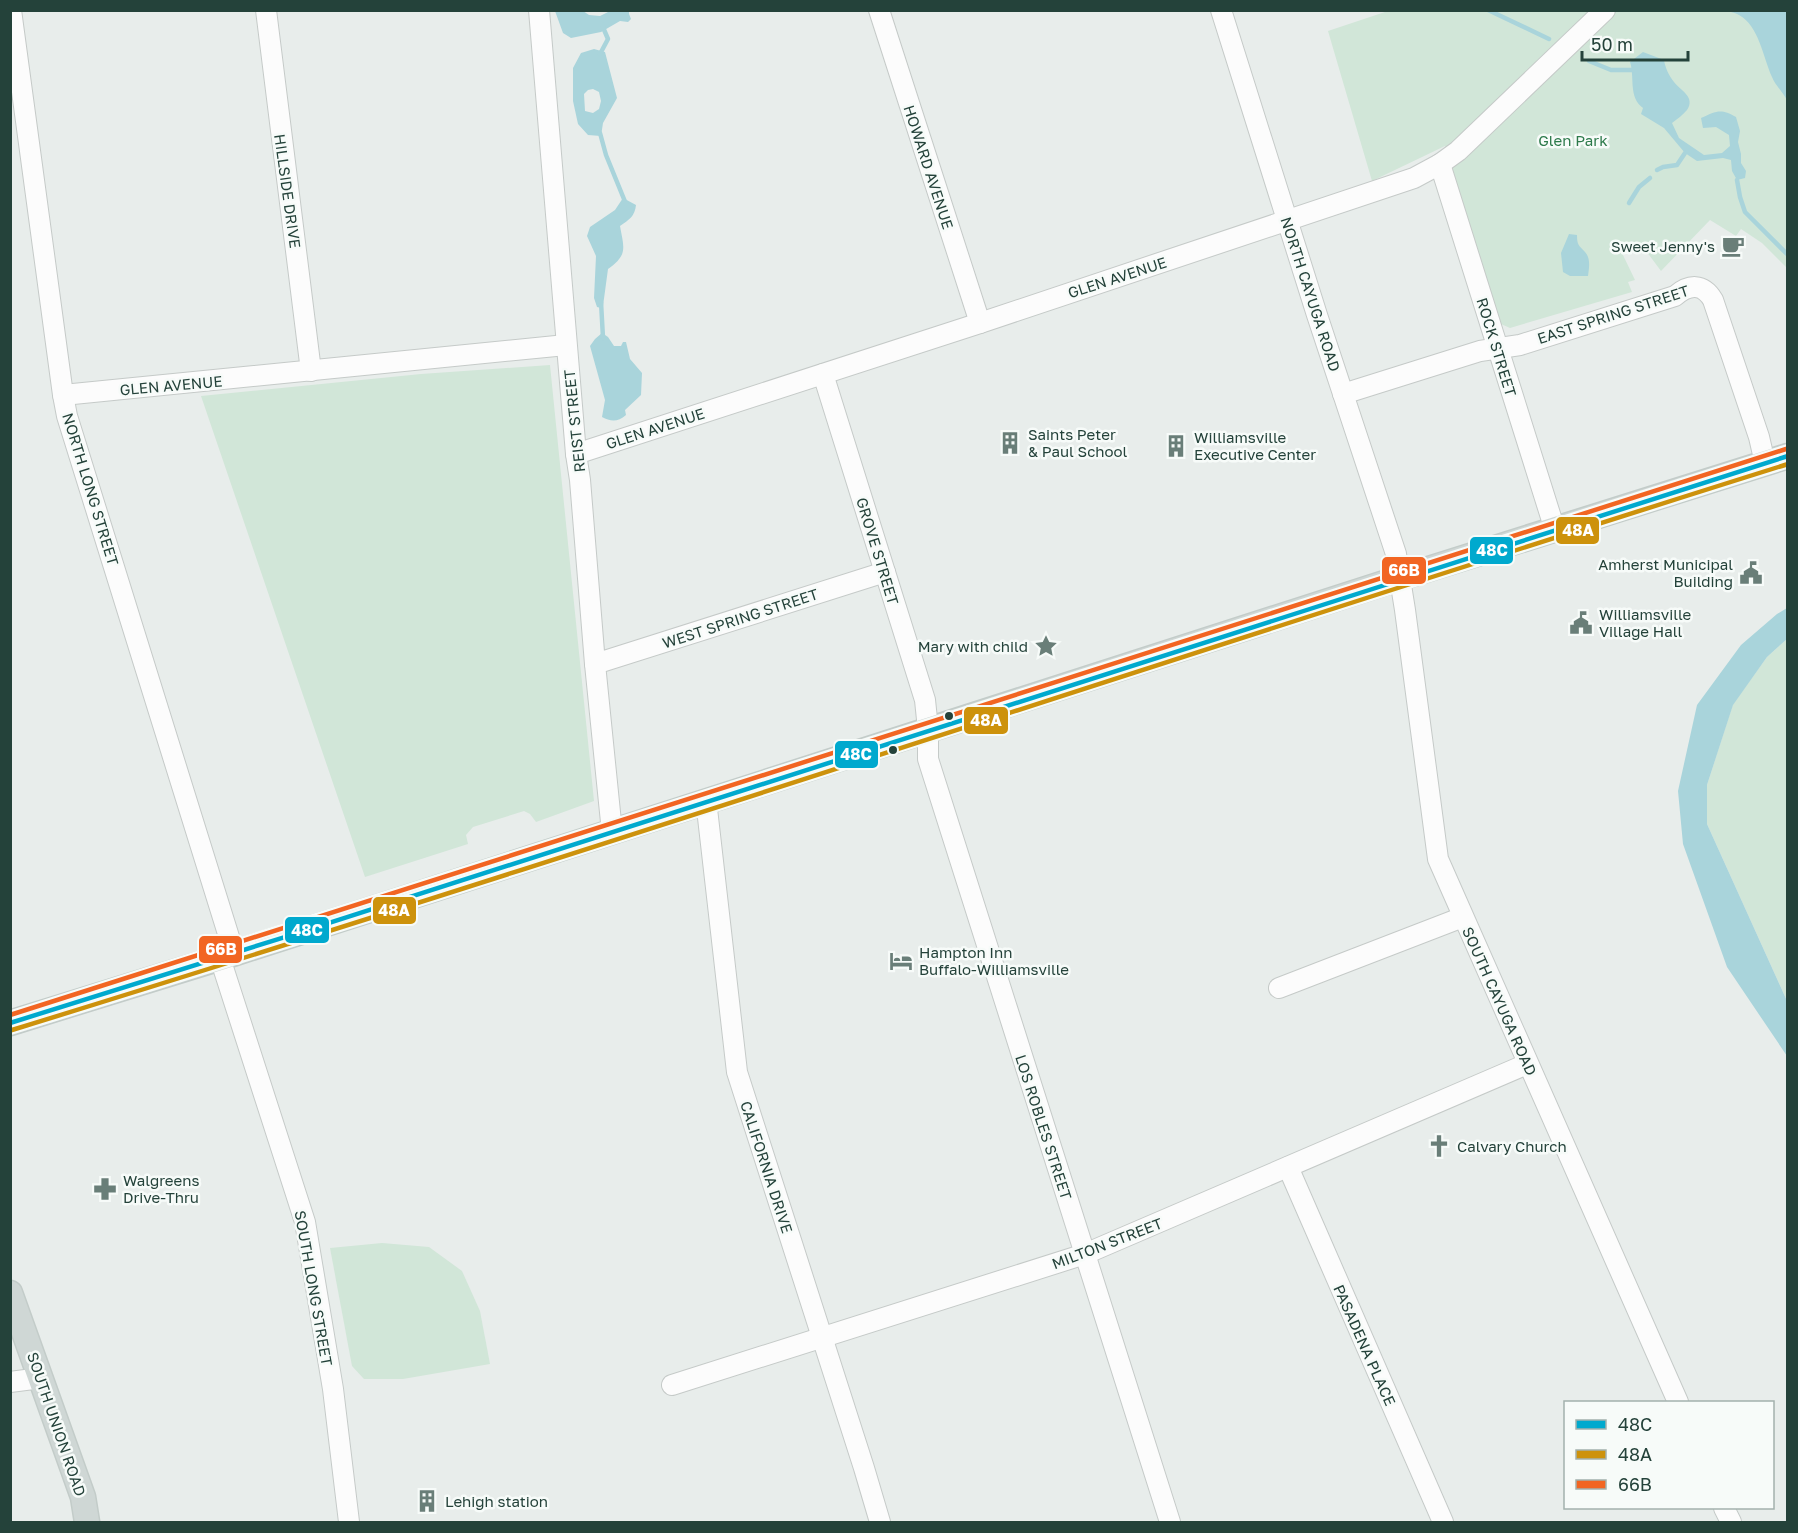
<svg xmlns="http://www.w3.org/2000/svg" width="1798" height="1533" viewBox="0 0 1798 1533" font-family="'Golos Text',sans-serif">
<rect width="100%" height="100%" fill="#e8edeb"/>
<g fill="#d1e6d8">
<path d="M1391,10L1787,11V268L1762,243L1741,229L1736,236L1710,220L1661,271L1641,244L1622,253L1635,280L1628,282L1632,292L1510,328L1501,324L1445,146L1372,181L1328,31Z"/>
<path d="M550,365L594,801L536,822L530,814L524,811L473,827L466,835L468,844L365,877L201,396L421,374Z"/>
<path d="M1787,639V1001L1707,824V785L1733,704L1767,657Z"/>
<path d="M382,1243L429,1247L462,1271L480,1311L490,1364L403,1379H364L352,1366L330,1248Z"/>
</g>
<g fill="#a9d4db" fill-rule="evenodd">
<path d="M555,11H583L589,15L600,16L610,11H629V14L631,19L628,22L620,21L601,32L571,38L563,33Z"/>
<path d="M1716,11H1787V100C1783,92 1775,85 1772,77C1763,57 1759,26 1739,15C1733,11 1723,11 1716,11Z"/>
<path d="M594,49L605,52L617,98L603,123L601,136L588,135L578,124L573,101V68L581,53ZM593,89L599,92L601,101L599,109L593,113L585,111L584,94L588,90Z"/>
<path d="M1643,52L1664,60C1665,67 1669,76 1674,82C1680,90 1696,97 1687,110C1683,115 1677,119 1672,123L1679,138L1704,155L1722,153L1730,146L1729,135L1716,127L1703,128L1701,118C1716,111 1721,108 1736,117L1740,131L1738,142L1741,154V163L1746,171L1745,178L1737,180L1732,171L1731,160L1723,158L1697,161L1685,153L1664,128L1641,114L1643,108C1628,97 1635,77 1630,62Z"/>
<path d="M623,198L636,205C635,216 629,220 620,226C624,248 628,255 608,269L603,306L601,308L597,307L594,298L596,256L587,236L590,227L615,210Z"/>
<path d="M1569,234L1577,235C1577,246 1579,245 1585,252C1591,258 1589,269 1588,276H1570L1563,272L1561,253Z"/>
<path d="M602,333L608,337L614,346H621L623,342H626L630,359L642,373L641,395L625,410L626,415C618,422 611,422 602,417L605,400L590,346L595,339Z"/>
<path d="M1787,608V639L1767,657L1733,705L1707,785V824L1787,1001V1056L1727,967L1683,844L1678,791L1697,705L1741,645L1777,614Z"/>
</g>
<g fill="none" stroke-linecap="round" stroke-linejoin="round">
<g stroke="#a9d4db" stroke-width="4.5">
<path d="M1488,10L1549,39"/>
<path d="M600,54L608,39L602,25"/>
<path d="M1589,61L1611,70H1633"/>
<path d="M600,133L606,155L626,204"/>
<path d="M1657,170L1663,167L1677,165L1685,153"/>
<path d="M1737,180L1740,197L1745,212L1788,255"/>
<path d="M1629,203L1639,187L1650,178"/>
<path d="M601,302L603,338"/>
</g>
<g stroke="#c5cac8" stroke-width="22">
<g id="minor">
<path d="M11,10L63,395L67,416L234,953"/>
<path d="M266,10L311,371"/>
<path d="M539,10L576,454L580,480L595,664L612,832"/>
<path d="M879,10L980,323"/>
<path d="M1221,10L1317,315L1396,554L1405,610L1438,859L1678,1402"/>
<path d="M1440,164L1555,530"/>
<path d="M823,374L925,700L928,729V759L1170,1522"/>
<path d="M1343,394L1480,351L1520,345L1675,296C1689,284 1703,283 1713,300L1759,437L1765,463"/>
<path d="M63,395L566,345"/>
<path d="M576,454L980,323L1414,178L1440,164L1458,151L1605,10"/>
<path d="M595,664L885,572"/>
<path d="M706,800L737,1072L864,1468L880,1522"/>
<path d="M220,958L305,1222L333,1389L349,1522"/>
<path d="M1279,988L1463,917"/>
<path d="M1288,1167L1443,1522"/>
<path d="M10,1382L41,1378"/>
<path d="M672,1385L1085,1254L1527,1064"/>
<path d="M1724,1508L1731,1522"/>
</g>
</g>
<g stroke="#c3ccc9" stroke-width="27">
<g id="major">
<path d="M10,1023L220,958L1400,578L1788,456"/>
<path d="M10,1293L83,1497L87,1522"/>
</g>
</g>
<use href="#minor" stroke="#fcfcfc" stroke-width="20"/>
<use href="#major" stroke="#cfd7d5" stroke-width="24"/>
<g stroke="#f7fbf9" stroke-width="9">
<path id="bus-1" d="M10,1023C604,839 1194,643 1788,456"/>
</g>
<g stroke="#f7fbf9" stroke-width="9">
<path id="bus-2" d="M12,1030C606,847 1195,650 1788,464"/>
</g>
<g stroke="#f7fbf9" stroke-width="9">
<path id="bus-3" d="M10,1015C604,831 1193,635 1786,449"/>
</g>
<use href="#bus-1" stroke="#00a9ce" stroke-width="4.5"/>
<use href="#bus-2" stroke="#cd920c" stroke-width="4.5"/>
<use href="#bus-3" stroke="#f26522" stroke-width="4.5"/>
</g>
<defs>
<g id="cafe-bare" transform="scale(1.8)"><path d="M-5.5-4.5H6V0H3Q3 3.5 0 3.5H-2.5Q-5.5 3.5-5.5 0ZM3-3.2v2h1.7v-2ZM-6 4.5H4V6H-6Z" fill="#697e78" stroke="#f7fbf9" stroke-width="2.5" paint-order="stroke"/></g>
<g id="building-bare" transform="scale(1.8)"><path d="M-4-6H4V6H1V3H-1V6H-4ZM-2.5-4.3h1.7v1.8h-1.7ZM.8-4.3h1.7v1.8H.8ZM-2.5-1h1.7V.8h-1.7ZM.8-1h1.7V.8H.8Z" fill="#697e78" stroke="#f7fbf9" stroke-width="2.5" paint-order="stroke"/></g>
<g id="civic-bare" transform="scale(1.8)"><path d="M-.6-6.5H3V-4.5H.6V-3L4-1V1h2V6H-6V1h2V-1L-.6-3ZM-1.2 2.5V6h2.4V2.5Z" fill="#697e78" stroke="#f7fbf9" stroke-width="2.5" paint-order="stroke"/></g>
<g id="sight-bare" transform="scale(1.8)"><path d="M0-6L1.8-2.2L6-1.7L2.9 1.2L3.7 5.4L0 3.3L-3.7 5.4L-2.9 1.2L-6-1.7L-1.8-2.2Z" fill="#697e78" stroke="#f7fbf9" stroke-width="2.5" paint-order="stroke"/></g>
<g id="hotel-bare" transform="scale(1.8)"><path d="M-6-4.5h1.5V1H6V5H4.5V3h-9V5H-6ZM-4 0a1.8 1.8 0 1 1 3.6 0ZM.5 0V-2.5h3Q6-2.5 6 0Z" fill="#697e78" stroke="#f7fbf9" stroke-width="2.5" paint-order="stroke"/></g>
<g id="church-bare" transform="scale(1.8)"><path d="M-1.2-6h2.4v3.5h3.3v2.4h-3.3V6h-2.4V-.1h-3.3v-2.4h3.3Z" fill="#697e78" stroke="#f7fbf9" stroke-width="2.5" paint-order="stroke"/></g>
<g id="pharmacy-bare" transform="scale(1.8)"><path d="M-2-6h4v4h4v4h-4v4h-4v-4h-4v-4h4Z" fill="#697e78" stroke="#f7fbf9" stroke-width="2.5" paint-order="stroke"/></g>
</defs>
<g fill-rule="evenodd">
<use href="#cafe-bare" x="1733" y="246"/>
<use href="#building-bare" x="1010" y="443"/>
<use href="#building-bare" x="1176" y="446"/>
<use href="#civic-bare" x="1751" y="573"/>
<use href="#civic-bare" x="1581" y="623"/>
<use href="#sight-bare" x="1046" y="646"/>
<use href="#hotel-bare" x="901" y="961"/>
<use href="#church-bare" x="1439" y="1146"/>
<use href="#pharmacy-bare" x="105" y="1189"/>
<use href="#building-bare" x="427" y="1501"/>
</g>
<g fill="#24423a" stroke="#f7fbf9" stroke-width="2">
<circle cx="949" cy="716" r="5"/>
<circle cx="893" cy="750" r="5"/>
</g>
<g text-anchor="middle" dominant-baseline="central" stroke-width="5" stroke-linejoin="round" paint-order="stroke">
<g font-size="15" fill="#2d7a4b" stroke="#f7fbf9">
<text x="1573" y="140">Glen Park</text>
</g>
<g font-size="15" fill="#24423a" stroke="#f7fbf9">
<text transform="translate(929 167) rotate(72)">HOWARD AVENUE</text>
<text transform="translate(288 191) rotate(82)">HILLSIDE DRIVE</text>
<text transform="translate(1117 277) rotate(-18)">GLEN AVENUE</text>
<text transform="translate(1311 294) rotate(72)">NORTH CAYUGA ROAD</text>
<text transform="translate(1613 314) rotate(-18)">EAST SPRING STREET</text>
<text transform="translate(1497 347) rotate(73)">ROCK STREET</text>
<text transform="translate(171 385) rotate(-5)">GLEN AVENUE</text>
<text transform="translate(574 421) rotate(-96)">REIST STREET</text>
<text transform="translate(655 428) rotate(-18)">GLEN AVENUE</text>
<text transform="translate(91 489) rotate(73)">NORTH LONG STREET</text>
<text transform="translate(878 551) rotate(73)">GROVE STREET</text>
<text transform="translate(740 618) rotate(-18)">WEST SPRING STREET</text>
<text transform="translate(1500 1001) rotate(66)">SOUTH CAYUGA ROAD</text>
<text transform="translate(1044 1127) rotate(72)">LOS ROBLES STREET</text>
<text transform="translate(767 1167) rotate(72)">CALIFORNIA DRIVE</text>
<text transform="translate(1107 1243) rotate(-21)">MILTON STREET</text>
<text transform="translate(314 1288) rotate(80)">SOUTH LONG STREET</text>
<text transform="translate(1365 1345) rotate(66)">PASADENA PLACE</text>
<text transform="translate(57 1424) rotate(71)">SOUTH UNION ROAD</text>
</g>
<g font-size="15" fill="#24423a" stroke="#f7fbf9" text-anchor="start">
<text x="1715" y="246" text-anchor="end">Sweet Jenny's</text>
<text x="1028" y="434">Saints Peter<tspan x="1028" dy="17">&amp; Paul School</tspan></text>
<text x="1194" y="437">Williamsville<tspan x="1194" dy="17">Executive Center</tspan></text>
<text x="1733" y="564" text-anchor="end">Amherst Municipal<tspan x="1733" dy="17">Building</tspan></text>
<text x="1599" y="614">Williamsville<tspan x="1599" dy="17">Village Hall</tspan></text>
<text x="1028" y="646" text-anchor="end">Mary with child</text>
<text x="919" y="952">Hampton Inn<tspan x="919" dy="17">Buffalo-Williamsville</tspan></text>
<text x="1457" y="1146">Calvary Church</text>
<text x="123" y="1180">Walgreens<tspan x="123" dy="17">Drive-Thru</tspan></text>
<text x="445" y="1501">Lehigh station</text>
</g>
</g>
<g stroke="#f7fbf9" stroke-width="2">
<rect x="1555" y="516" width="45" height="29" rx="6" fill="#cd920c"/>
<rect x="1469" y="536" width="45" height="29" rx="6" fill="#00a9ce"/>
<rect x="1381" y="556" width="46" height="29" rx="6" fill="#f26522"/>
<rect x="963" y="706" width="46" height="29" rx="6" fill="#cd920c"/>
<rect x="834" y="740" width="45" height="29" rx="6" fill="#00a9ce"/>
<rect x="372" y="896" width="45" height="29" rx="6" fill="#cd920c"/>
<rect x="284" y="916" width="46" height="28" rx="6" fill="#00a9ce"/>
<rect x="198" y="935" width="45" height="29" rx="6" fill="#f26522"/>
</g>
<g font-size="16" text-anchor="middle" font-weight="bold" fill="#fff">
<text x="1578" y="536">48A</text>
<text x="1492" y="556">48C</text>
<text x="1404" y="576">66B</text>
<text x="986" y="726">48A</text>
<text x="856" y="760">48C</text>
<text x="394" y="916">48A</text>
<text x="307" y="936">48C</text>
<text x="221" y="955">66B</text>
</g>
<rect width="1798" height="1533" fill="none" stroke="#24423a" stroke-width="24"/>
<rect x="1564" y="1401" width="210" height="108" fill="#f7fbf9" stroke="#a3b1ad" stroke-width="1.5"/>
<rect x="1576" y="1420" width="30" height="9" fill="#00a9ce" stroke="#a3b1ad" stroke-width="1.5"/>
<text x="1618" y="1431" font-size="18" fill="#24423a">48C</text>
<rect x="1576" y="1450" width="30" height="9" fill="#cd920c" stroke="#a3b1ad" stroke-width="1.5"/>
<text x="1618" y="1461" font-size="18" fill="#24423a">48A</text>
<rect x="1576" y="1480" width="30" height="9" fill="#f26522" stroke="#a3b1ad" stroke-width="1.5"/>
<text x="1618" y="1491" font-size="18" fill="#24423a">66B</text>
<path d="M1582 51v9h106v-9" fill="none" stroke="#24423a" stroke-width="3"/>
<text x="1591" y="51" font-size="18" fill="#24423a" stroke="#f7fbf9" stroke-width="4.5" paint-order="stroke">50 m</text>
</svg>
